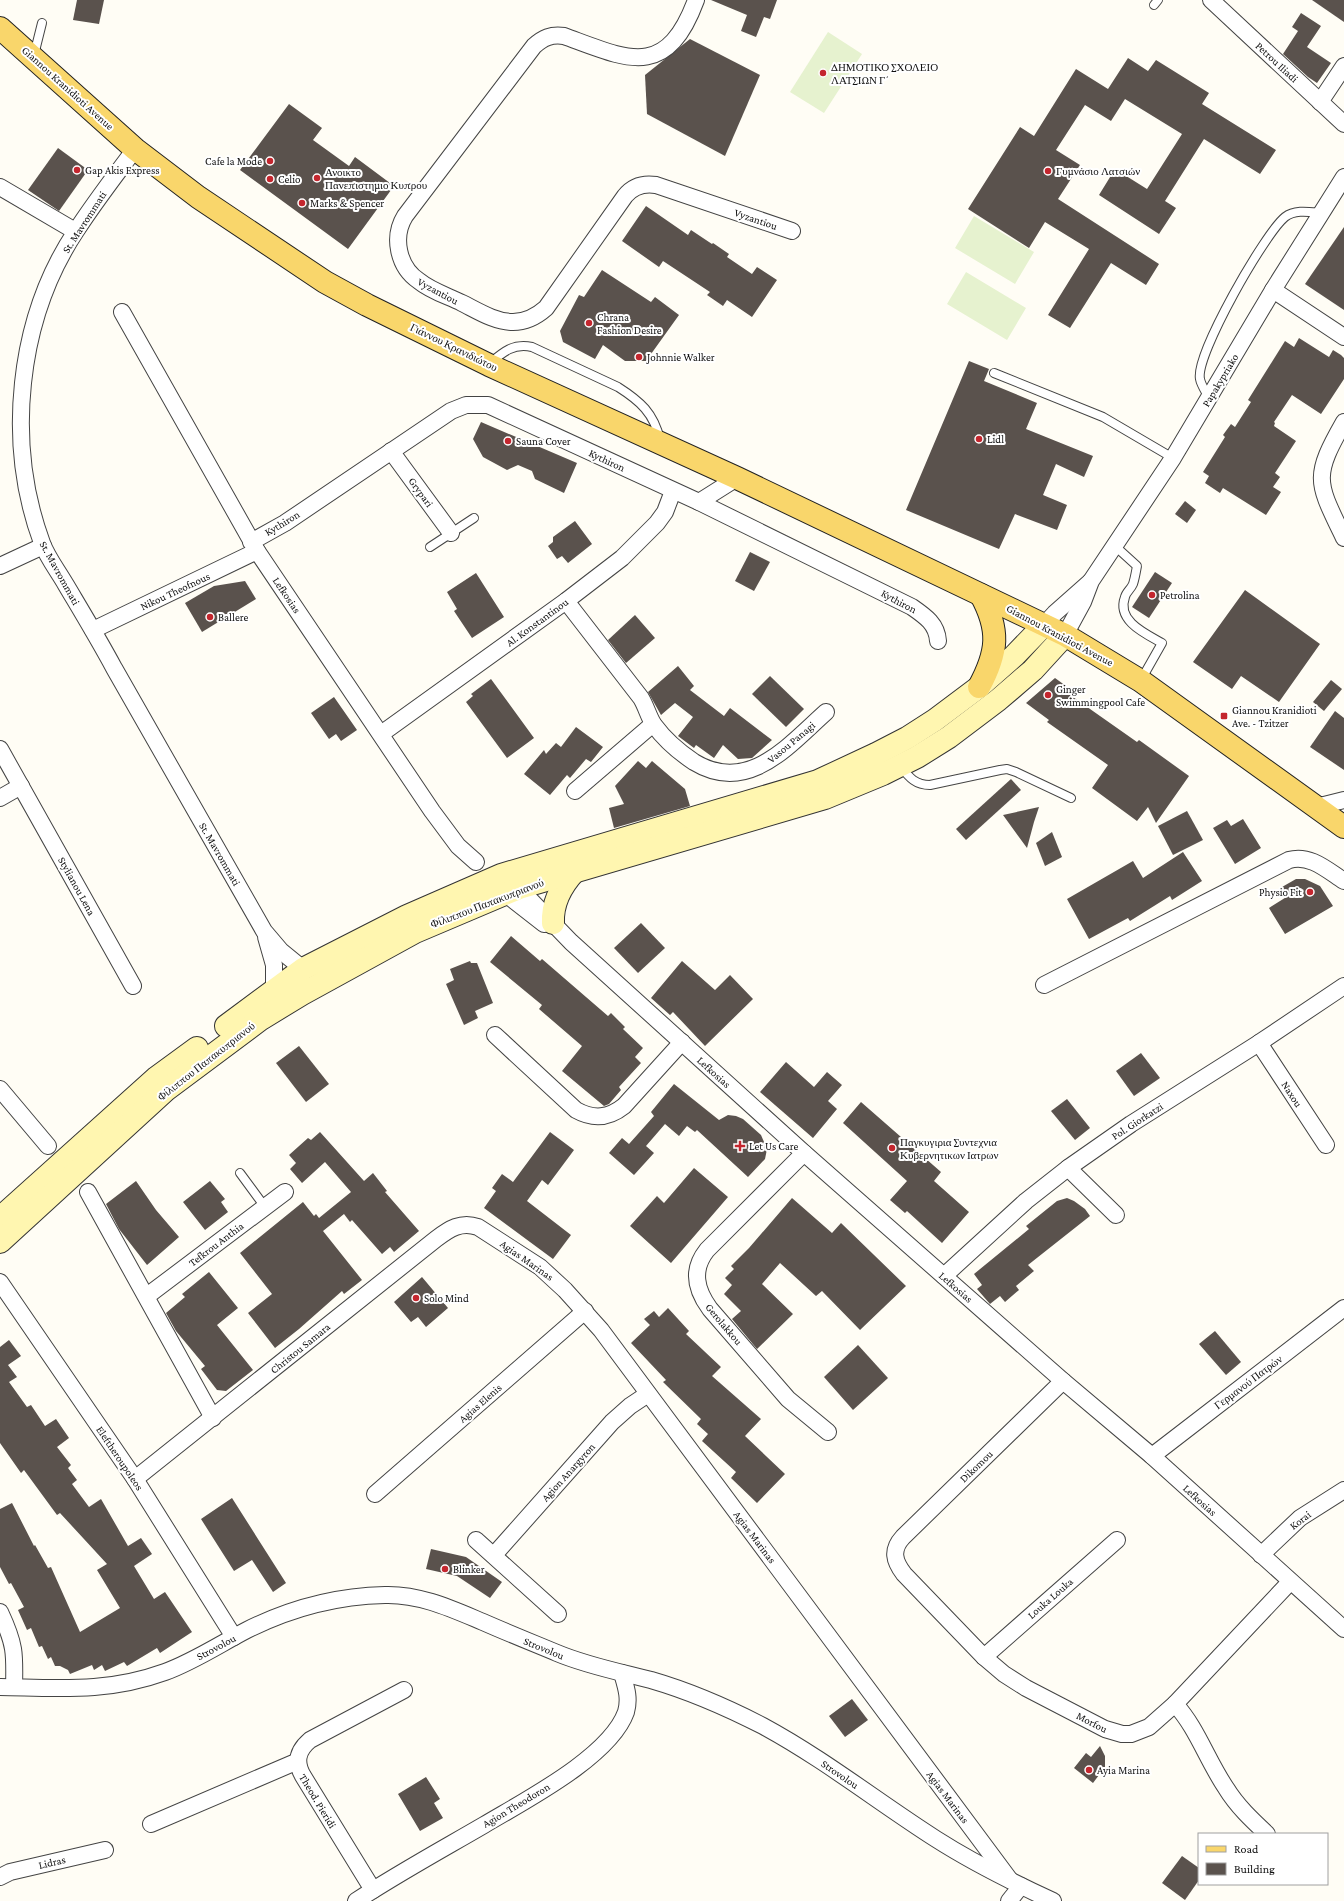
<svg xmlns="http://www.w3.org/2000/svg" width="1344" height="1901" viewBox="0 0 1344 1901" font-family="'Crimson Pro',serif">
<rect width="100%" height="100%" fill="#fffdf5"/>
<g fill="#e6f2cf">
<path d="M828,32L862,54L824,113L790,92Z"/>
<path d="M974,216L1034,252L1015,284L955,248Z"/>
<path d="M966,272L1026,308L1007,340L947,304Z"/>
</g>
<g fill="#5a524d">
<path d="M77,0H104L99,24L73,20Z"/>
<path d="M711,0H777L770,19L764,17L756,37L741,31L747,15Z"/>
<path d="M1312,0H1344V22Z"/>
<path d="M1301,13L1321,26L1307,47L1331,63L1317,83L1308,77L1283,54L1298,31L1292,27Z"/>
<path d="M690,39L760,75L725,156L647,114L645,75Z"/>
<path d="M1128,58L1148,71L1156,60L1209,93L1202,104L1276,150L1260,174L1204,139L1165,201L1176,208L1159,234L1099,195L1115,169L1147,189L1182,134L1125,99L1111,121L1085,105L1056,150L1080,165L1058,199L1159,264L1146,285L1111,263L1070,328L1048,315L1089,249L1045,222L1029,248L968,209L1020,127L1034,136L1076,69L1108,89Z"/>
<path d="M289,104L322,128L313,140L349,166L355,157L394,186L348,249L240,170Z"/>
<path d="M58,148L88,170L59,211L28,190Z"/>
<path d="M646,206L688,235L691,230L712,244L713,243L729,254L727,257L752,274L757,267L777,280L752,317L727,300L723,306L707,295L710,292L663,261L659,267L622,241Z"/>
<path d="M1344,227V310L1305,284Z"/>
<path d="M602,270L651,302L655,297L679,315L646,361H625L603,345L595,359L563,342L560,331L579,295L584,297Z"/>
<path d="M1299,338L1329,357L1333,350L1341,355L1344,358V379L1321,414L1292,395L1274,422L1275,423L1274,426L1296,441L1275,473L1280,477L1273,487L1281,492L1266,515L1223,488L1220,493L1205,483L1209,476L1203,472L1225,437L1223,435L1231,424L1235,427L1251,402L1248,400L1285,341L1294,347Z"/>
<path d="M969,361L989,369L984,381L1037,403L1026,429L1093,456L1084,477L1056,464L1043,495L1067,505L1057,530L1015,514L999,549L906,510Z"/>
<path d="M481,422L577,463L564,493L535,479L532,471L518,465L507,470L483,457L473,439Z"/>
<path d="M1185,501L1196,510L1187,523L1175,514Z"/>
<path d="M575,521L592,544L568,563L562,556L557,559L548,546L553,542V537Z"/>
<path d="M750,552L770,562L754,591L735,581Z"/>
<path d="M1155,572L1172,583L1149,618L1132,607Z"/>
<path d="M476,573L504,617L472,638L454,611L457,609L447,592Z"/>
<path d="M245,581L256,599L202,632L185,603L214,586Z"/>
<path d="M1245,590L1320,644L1279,702L1241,676L1232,689L1193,662Z"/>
<path d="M635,615L655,638L626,663L608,640Z"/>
<path d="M678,666L694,686L690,690L724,716L730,708L772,740L752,758L738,759L723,745L714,758L696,745L694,748L678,736L693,717L675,703L661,715L648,692Z"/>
<path d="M770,676L804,709L786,727L752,694Z"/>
<path d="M1055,678L1066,686L1063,690L1137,742L1139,740L1189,776L1156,823L1148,807L1137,821L1092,788L1108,765L1047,722L1049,720L1026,703Z"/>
<path d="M491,679L534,738L507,758L466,702L473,696L471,694Z"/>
<path d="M1331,680L1342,689L1324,711L1313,702Z"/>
<path d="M334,697L357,730L341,741L336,734L329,739L311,713Z"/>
<path d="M1335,711L1344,718V770L1310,747Z"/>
<path d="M576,727L603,747L591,762L586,759L570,778L567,775L550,795L524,774L544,750L546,754L556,743L561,747Z"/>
<path d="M638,761L646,768L652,761L685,789L690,806L614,828L609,808L624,804L615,786Z"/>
<path d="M1011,779L1021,790L966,840L956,829Z"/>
<path d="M1039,807L1034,822L1027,848L1003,815Z"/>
<path d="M1187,811L1203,840L1173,855L1158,826Z"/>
<path d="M1243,819L1261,848L1235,864L1213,828L1227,820L1231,826Z"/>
<path d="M1052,832L1062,857L1045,866L1036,843Z"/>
<path d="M1183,852L1202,881L1172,900L1170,896L1130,921L1128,918L1089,939L1067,899L1133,861L1143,878Z"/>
<path d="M1296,879H1305L1320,886L1333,906L1285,934L1269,908L1288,896L1282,887Z"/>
<path d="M641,923L665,948L638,973L614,948Z"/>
<path d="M511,936L540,961L542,959L608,1016L611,1013L625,1027L623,1029L643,1048L635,1057L641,1063L619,1087L621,1090L609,1104L604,1106L562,1071L582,1046L539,1009L542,1005L490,962Z"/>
<path d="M470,961L471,963H477L493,1003L475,1011L478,1018L464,1025L446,984L454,980L450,969Z"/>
<path d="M682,961L715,990L730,975L753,999L705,1046L673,1012L670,1015L651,998Z"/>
<path d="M299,1046L329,1084L306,1102L276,1063Z"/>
<path d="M1141,1053L1160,1078L1134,1096L1116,1071Z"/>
<path d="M786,1062L814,1087L827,1072L842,1085L828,1101L837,1109L813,1138L760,1092Z"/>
<path d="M674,1084L719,1120L728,1115L736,1116L743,1119L761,1135L767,1149L765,1159L748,1177L697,1130L695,1132L687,1126L679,1136L665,1124L646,1146L654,1153L634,1175L609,1153L622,1138L629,1144L654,1116L651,1112Z"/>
<path d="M1067,1099L1090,1128L1075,1140L1051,1111Z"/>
<path d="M861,1102L941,1172L934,1181L969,1212L942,1243L907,1211L905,1213L890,1200L907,1181L843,1123Z"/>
<path d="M320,1132L364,1181L373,1173L387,1191L385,1192L419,1231L394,1252L390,1247L382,1254L352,1220L350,1222L344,1214L323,1231L362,1280L344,1294L342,1291L299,1329L275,1348L248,1313L272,1294L240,1253L303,1202L314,1216L316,1214L319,1218L351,1192L325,1162L302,1183L290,1169L296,1163L289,1155L308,1138L311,1140Z"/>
<path d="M550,1132L574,1150L548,1185L542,1180L527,1201L571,1235L553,1259L484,1208L496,1191L492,1188L502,1174L513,1182Z"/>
<path d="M694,1168L728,1197L671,1263L630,1226L657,1196L664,1203Z"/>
<path d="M136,1181L156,1210L179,1237L147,1265L119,1229L106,1204Z"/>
<path d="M210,1181L225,1199L221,1202L228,1212L205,1230L183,1202Z"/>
<path d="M792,1198L832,1233L841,1223L906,1286L860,1330L822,1291L816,1296L780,1263L762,1284L793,1314L757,1349L732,1319L741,1311L724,1294L732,1285L725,1278L734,1269L731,1266L749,1248Z"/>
<path d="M1067,1198L1074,1201L1085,1209L1090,1216L1028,1265L1034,1271L1016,1286L1019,1290L1005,1302L1000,1296L990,1304L977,1289L982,1285L974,1274L1029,1229L1026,1226L1057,1201Z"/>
<path d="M209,1272L238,1308L217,1325L253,1370L226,1391L217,1390L201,1369L205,1366L176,1331L166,1313L185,1297L182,1294Z"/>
<path d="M422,1277L448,1308L426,1327L418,1317L411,1322L394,1302Z"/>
<path d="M668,1308L689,1331L686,1334L721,1367L712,1376L761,1419L745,1436L785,1474L757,1503L731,1478L736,1472L702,1441L708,1434L697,1424L701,1419L663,1382L666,1380L631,1343L650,1325L644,1319L654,1311L659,1317Z"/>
<path d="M1215,1331L1241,1362L1226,1375L1199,1344Z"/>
<path d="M9,1340L21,1356L8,1365L17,1377L9,1382L27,1407L31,1405L45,1426L56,1419L69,1438L57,1447L71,1465L68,1468L77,1480L72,1484L89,1507L101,1499L128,1546L141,1538L152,1554L134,1566L154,1599L165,1592L192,1632L160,1653L157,1648L127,1666L124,1662L105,1671L102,1665L94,1670L92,1665L70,1674L68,1670L60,1666H55L51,1657L48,1659L42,1646L39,1647L31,1628L27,1630L18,1610L24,1607L11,1583L9,1584L0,1567V1509L12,1503L34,1546L35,1545L48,1568L51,1567L80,1632L120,1608L97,1570L107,1564L60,1513L57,1515L24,1470L21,1473L0,1443V1347Z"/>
<path d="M858,1345L888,1378L853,1410L824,1377Z"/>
<path d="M232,1498L286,1583L273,1592L252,1560L234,1571L201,1519Z"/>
<path d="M431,1549L466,1557L502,1582L490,1598L457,1576L426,1569Z"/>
<path d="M852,1699L868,1720L845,1737L829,1716Z"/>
<path d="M1100,1746L1105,1756V1767L1093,1783L1074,1768L1086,1753L1091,1757Z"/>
<path d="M426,1777L440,1799L434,1803L443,1818L420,1831L398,1794Z"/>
<path d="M1182,1856L1199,1868V1880L1185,1900L1162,1883Z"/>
</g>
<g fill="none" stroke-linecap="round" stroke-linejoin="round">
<g stroke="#444" stroke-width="10">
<g id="lane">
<path d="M1154,5L1158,0"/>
<path d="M34,55L42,23"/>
<path d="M489,364C503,352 513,343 532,347L618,387C640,401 654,413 660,440"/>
<path d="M994,373L1103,417L1173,458"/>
<path d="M1209,398C1206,392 1201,385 1200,379C1195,355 1265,233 1285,217C1295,209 1310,212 1321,213"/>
<path d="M1115,546L1137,566C1136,571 1135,578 1133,584C1131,589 1126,592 1125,597C1116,621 1146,634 1162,643L1141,680"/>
<path d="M430,547L474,518"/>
<path d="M900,766C909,777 915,785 930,785L1000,770L1007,769L1016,772L1071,798"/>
<path d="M240,1173L265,1207"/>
</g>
</g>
<g stroke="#444" stroke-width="18">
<g id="street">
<path d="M696,0C666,81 627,59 564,36C551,34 543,38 534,46L405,216C392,237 398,267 419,281C431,291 448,296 462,303C478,311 495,322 513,322C526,322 537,316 546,308L625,196C633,186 643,183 656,185L792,231"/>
<path d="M1211,0L1344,124"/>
<path d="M1320,102L1344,66"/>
<path d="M135,149C115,176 94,203 76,231C17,320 5,443 42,543C47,557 58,571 66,585C82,612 99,640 114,668C164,756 214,844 264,931L281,951L303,969"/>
<path d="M0,187L75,231"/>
<path d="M1273,290L1344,337"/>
<path d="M122,312L257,551L432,811L458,846L476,862"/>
<path d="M1344,422C1312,478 1317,482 1344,538"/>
<path d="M391,451L451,533"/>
<path d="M699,502L737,478"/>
<path d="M251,542L285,523L451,411L466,405H488L699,502L912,607C925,616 937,624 938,641"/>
<path d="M0,566L43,546"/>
<path d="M566,601L641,698C646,706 649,718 654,725C665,740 679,752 694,762C748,795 788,746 826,712"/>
<path d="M1044,625L1055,613L1090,582"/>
<path d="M93,630L257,551"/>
<path d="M1065,635L1083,602L1091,581L1173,458L1273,290L1344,177"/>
<path d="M381,734L566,601L622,558L657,523L665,512L673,491"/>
<path d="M0,749L133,986"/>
<path d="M575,791L653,724"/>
<path d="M0,798L21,786"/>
<path d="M1316,807L1344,800"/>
<path d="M513,882L571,942L804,1153L1063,1381L1152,1456L1344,1629"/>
<path d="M498,888L544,924"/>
<path d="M266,937L274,965V990"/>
<path d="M1044,985L1289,860C1310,854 1327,870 1344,881"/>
<path d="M495,1035L576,1110C594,1120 609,1118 624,1106L682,1042"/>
<path d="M1259,1043L1326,1145"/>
<path d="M0,1089L48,1146"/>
<path d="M804,1153L707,1250C691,1270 696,1290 710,1309L788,1399L828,1432"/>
<path d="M1068,1168L1116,1215"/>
<path d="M88,1192L213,1418"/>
<path d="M944,1276L1026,1201L1068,1168L1131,1124L1259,1043L1344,986"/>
<path d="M0,1282L135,1479L234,1637"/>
<path d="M147,1296L285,1192"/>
<path d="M1063,1381L903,1537C891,1550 894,1561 904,1574L984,1657L1004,1674L1026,1688L1105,1729L1122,1734H1131L1149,1727L1175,1704L1290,1582"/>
<path d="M1152,1456L1344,1308"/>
<path d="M135,1479L436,1239C449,1229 461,1221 478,1227L540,1267L565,1290L601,1330L1010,1880"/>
<path d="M375,1494L585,1311"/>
<path d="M476,1540L558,1614"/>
<path d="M494,1555L612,1422L630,1406L648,1394"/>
<path d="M1261,1555L1300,1518L1344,1490"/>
<path d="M0,1612C15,1644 15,1653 14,1687"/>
<path d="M984,1657L1117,1540"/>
<path d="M0,1687C59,1688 107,1693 165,1672C193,1662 220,1644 247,1630C289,1609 337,1596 385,1595C420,1594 452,1609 483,1622C508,1633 533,1643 557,1653C588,1666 620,1672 651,1680C689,1691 728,1708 763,1726C824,1759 878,1802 936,1839C972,1862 1014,1883 1053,1901"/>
<path d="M1175,1704C1197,1728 1207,1760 1226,1788C1237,1806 1252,1820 1267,1834"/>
<path d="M151,1824L298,1761"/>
<path d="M0,1877L10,1872L105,1850"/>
<path d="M373,1890L303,1776C295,1762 297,1751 310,1740L404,1690"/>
<path d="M356,1901C397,1874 441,1850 484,1825C524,1801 610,1757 626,1712C630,1698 626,1687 622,1673"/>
<path d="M1009,1901L1021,1886"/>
</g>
</g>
<g stroke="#333" stroke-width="24">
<g id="secondary">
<path d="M553,923C552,902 561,886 575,871"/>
<path d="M226,1026L303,969L407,916L501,875L818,781L876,754L907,738L935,720L979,687L1014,656L1044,625"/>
<path d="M0,1218L156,1078L197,1048"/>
<path d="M0,1242L166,1090L261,1019L302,994L415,932L519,888L825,798L883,774L917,757L949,737L998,700L1033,670L1065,635"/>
</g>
</g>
<g stroke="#222" stroke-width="24">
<g id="primary">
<path d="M0,28L135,149L198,197L325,282L367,305L489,365L737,478L1065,635L1141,681L1344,827"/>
<path d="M979,687C998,652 1000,630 981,595"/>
</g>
</g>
<use href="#lane" stroke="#fff" stroke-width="8"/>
<use href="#street" stroke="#fff" stroke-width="16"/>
<use href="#secondary" stroke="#fff6b0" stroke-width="22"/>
<use href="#primary" stroke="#f9d66b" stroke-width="22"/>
</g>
<g fill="#c4262e" stroke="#fff" stroke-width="1.5">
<circle cx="823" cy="73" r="4"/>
<circle cx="270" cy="161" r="4"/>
<circle cx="77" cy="170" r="4"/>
<circle cx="1048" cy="171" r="4"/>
<circle cx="317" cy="178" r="4"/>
<circle cx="270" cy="179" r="4"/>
<circle cx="302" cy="203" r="4"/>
<circle cx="589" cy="323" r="4"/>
<circle cx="639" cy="357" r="4"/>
<circle cx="979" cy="439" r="4"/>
<circle cx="508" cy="441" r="4"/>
<circle cx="1152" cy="595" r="4"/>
<circle cx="210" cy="617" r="4"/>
<circle cx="1048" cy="695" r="4"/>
<rect x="1220" y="712" width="8" height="8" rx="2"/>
<circle cx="1310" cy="892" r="4"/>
<path d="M738 1140h4v4h4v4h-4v4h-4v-4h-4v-4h4z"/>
<circle cx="892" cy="1148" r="4"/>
<circle cx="416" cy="1298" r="4"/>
<circle cx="445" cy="1569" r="4"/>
<circle cx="1089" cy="1770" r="4"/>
</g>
<g text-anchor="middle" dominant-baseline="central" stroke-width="4" stroke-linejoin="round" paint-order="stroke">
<g font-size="11" fill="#111" stroke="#fff">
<text transform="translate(1277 62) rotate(43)">Petrou Iliadi</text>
<text transform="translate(68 88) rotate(42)">Giannou Kranidioti Avenue</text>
<text transform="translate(756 219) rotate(19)">Vyzantiou</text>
<text transform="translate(84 222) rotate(-57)">St. Mavrommati</text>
<text transform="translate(438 291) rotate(28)">Vyzantiou</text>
<text transform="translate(454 347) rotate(26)">Γιάννου Κρανιδιώτου</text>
<text transform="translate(1220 380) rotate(-59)">Papakypriako</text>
<text transform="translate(607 460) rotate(25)">Kythiron</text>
<text transform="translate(421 492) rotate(54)">Grypari</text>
<text transform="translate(282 523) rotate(-31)">Kythiron</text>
<text transform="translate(60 573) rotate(61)">St. Mavrommati</text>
<text transform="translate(175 591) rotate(-25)">Nikou Theofnous</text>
<text transform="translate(287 595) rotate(56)">Lefkosias</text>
<text transform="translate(899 601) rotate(28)">Kythiron</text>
<text transform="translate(537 622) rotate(-36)">Al. Konstantinou</text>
<text transform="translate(1060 635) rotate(28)">Giannou Kranidioti Avenue</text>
<text transform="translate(791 742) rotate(-40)">Vasou Panagi</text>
<text transform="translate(220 854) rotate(60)">St. Mavrommati</text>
<text transform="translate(77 886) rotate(61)">Stylianou Lena</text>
<text transform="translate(487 903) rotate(-21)">Φίλιππου Παπακυπριανού</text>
<text transform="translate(206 1061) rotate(-38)">Φίλιππου Παπακυπριανού</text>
<text transform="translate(714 1072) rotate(42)">Lefkosias</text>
<text transform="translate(1292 1094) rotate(57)">Naxou</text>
<text transform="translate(1137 1121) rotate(-33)">Pol. Giorkatzi</text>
<text transform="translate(216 1244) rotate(-37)">Tefkrou Anthia</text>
<text transform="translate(527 1260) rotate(35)">Agias Marinas</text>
<text transform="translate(956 1287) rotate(41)">Lefkosias</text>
<text transform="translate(724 1324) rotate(50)">Gerolakkou</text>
<text transform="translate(300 1348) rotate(-39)">Christou Samara</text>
<text transform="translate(1248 1382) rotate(-37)">Γερμανού Πατρών</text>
<text transform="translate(480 1403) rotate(-41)">Agias Elenis</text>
<text transform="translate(120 1458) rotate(56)">Eleftheroupoleos</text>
<text transform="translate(976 1466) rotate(-44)">Dikomou</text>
<text transform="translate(568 1472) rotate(-48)">Agion Anargyron</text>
<text transform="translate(1200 1500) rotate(42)">Lefkosias</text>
<text transform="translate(1300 1520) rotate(-38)">Korai</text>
<text transform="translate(755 1537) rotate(53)">Agias Marinas</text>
<text transform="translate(1050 1598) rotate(-41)">Louka Louka</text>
<text transform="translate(216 1647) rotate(-28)">Strovolou</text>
<text transform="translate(544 1648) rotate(22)">Strovolou</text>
<text transform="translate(1092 1722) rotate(27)">Morfou</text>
<text transform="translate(840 1774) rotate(34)">Strovolou</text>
<text transform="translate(948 1797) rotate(53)">Agias Marinas</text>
<text transform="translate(318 1801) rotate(59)">Theod. Pieridi</text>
<text transform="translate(516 1805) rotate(-31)">Agion Theodoron</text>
<text transform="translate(52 1862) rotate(-13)">Lidras</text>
</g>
<g font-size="11" fill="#111" stroke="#fff" text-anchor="start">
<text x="831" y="67">ΔΗΜΟΤΙΚΟ ΣΧΟΛΕΙΟ<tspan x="831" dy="13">ΛΑΤΣΙΩΝ Γ΄</tspan></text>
<text x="262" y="161" text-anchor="end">Cafe la Mode</text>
<text x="85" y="170">Gap Akis Express</text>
<text x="1056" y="171">Γυμνάσιο Λατσιών</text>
<text x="325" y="172">Ανοικτο<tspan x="325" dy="13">Πανεπιστημιο Κυπρου</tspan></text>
<text x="278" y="179">Celio</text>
<text x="310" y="203">Marks &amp; Spencer</text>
<text x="597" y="317">Chrana<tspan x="597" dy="13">Fashion Desire</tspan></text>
<text x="647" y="357">Johnnie Walker</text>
<text x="987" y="439">Lidl</text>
<text x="516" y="441">Sauna Cover</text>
<text x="1160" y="595">Petrolina</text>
<text x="218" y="617">Ballere</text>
<text x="1056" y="689">Ginger<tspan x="1056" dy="13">Swimmingpool Cafe</tspan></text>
<text x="1232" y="710">Giannou Kranidioti<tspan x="1232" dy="13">Ave. - Tzitzer</tspan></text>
<text x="1302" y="892" text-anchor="end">Physio Fit</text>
<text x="900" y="1142">Παγκυγιρια Συντεχνια<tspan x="900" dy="13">Κυβερνητικων Ιατρων</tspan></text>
<text x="749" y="1146">Let Us Care</text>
<text x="424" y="1298">Solo Mind</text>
<text x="453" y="1569">Blinker</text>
<text x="1097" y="1770">Ayia Marina</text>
</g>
</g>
<rect x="1198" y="1833" width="130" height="52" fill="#ffffff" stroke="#a0a0a0"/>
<rect x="1206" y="1846" width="20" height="6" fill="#f9d66b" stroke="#a0a0a0"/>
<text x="1234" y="1853" font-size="12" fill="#111111">Road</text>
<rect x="1206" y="1863" width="20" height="12" fill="#5a524d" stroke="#a0a0a0"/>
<text x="1234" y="1873" font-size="12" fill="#111111">Building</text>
</svg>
